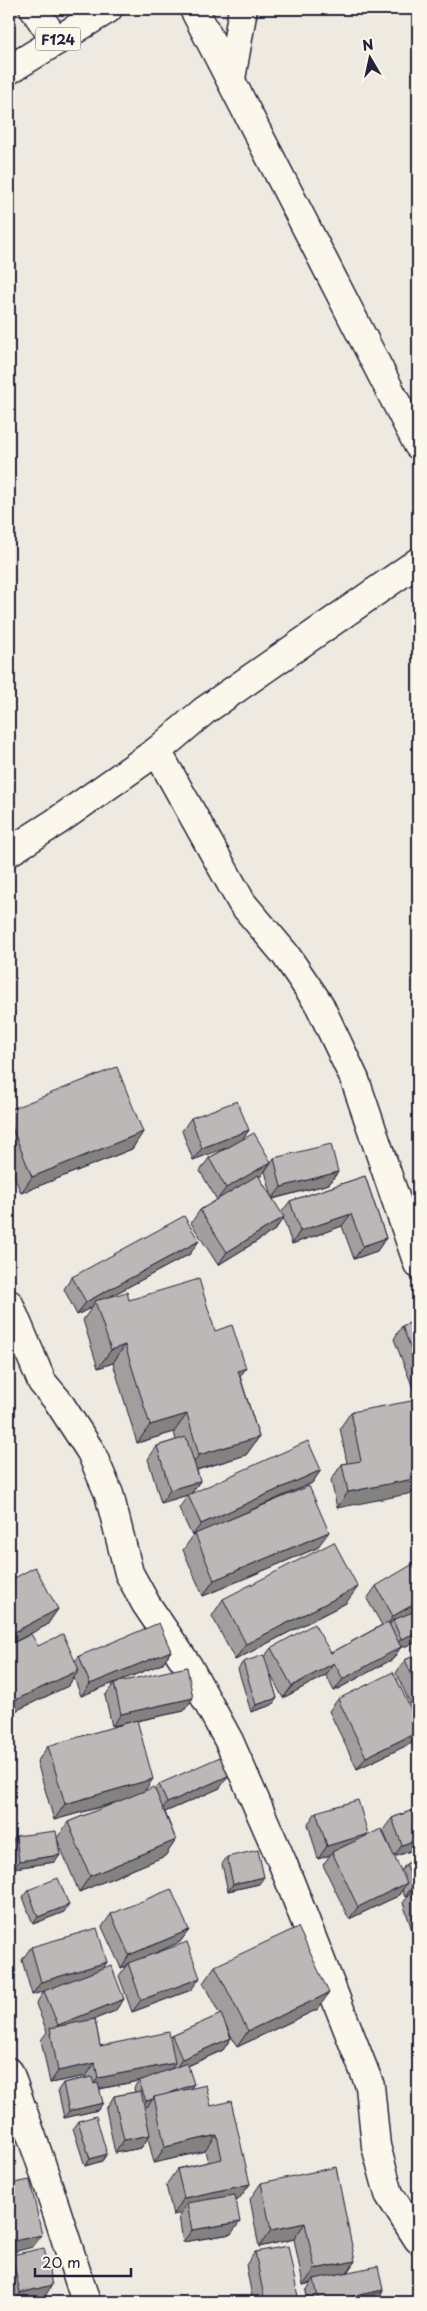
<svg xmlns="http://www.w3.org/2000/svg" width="427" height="2311" viewBox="0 0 427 2311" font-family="'Playpen Sans',sans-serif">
<rect width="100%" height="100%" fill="#eeeae2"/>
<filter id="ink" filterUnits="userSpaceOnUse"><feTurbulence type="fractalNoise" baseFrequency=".02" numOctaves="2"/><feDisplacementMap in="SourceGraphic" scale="10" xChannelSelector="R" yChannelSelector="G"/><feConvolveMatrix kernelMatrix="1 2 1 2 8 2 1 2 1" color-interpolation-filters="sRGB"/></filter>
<g filter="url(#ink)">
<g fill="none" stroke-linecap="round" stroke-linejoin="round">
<g stroke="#22223b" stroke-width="31">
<g id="minor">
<path d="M34,9L56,41"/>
<path d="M194,9L418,445"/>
<path d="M231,79L243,9"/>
<path d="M157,751L242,903L285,954L319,1004L355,1080L418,1264"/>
<path d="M9,852L56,822L157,751L204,711L418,562"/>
<path d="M9,1304L42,1382L58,1401L91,1452L109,1494L129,1573L146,1604L188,1666L229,1741L283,1864L370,2086L376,2146L389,2194L418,2239"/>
<path d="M9,2072L41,2163L86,2302"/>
</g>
</g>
<g stroke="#22223b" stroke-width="31">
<path id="primary" d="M9,70L108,9"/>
</g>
<use href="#minor" stroke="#fbf7ec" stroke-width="28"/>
<use href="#primary" stroke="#fbf7ec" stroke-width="28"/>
</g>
<g fill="#a29e9e" stroke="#22223b">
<path d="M9,1110L143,1132L132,1149L21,1193L9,1163Z"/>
<path d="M191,1118L249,1130L242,1140L262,1175L259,1177L272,1198L265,1171L274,1158L338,1172L329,1184L273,1199L281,1213L290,1201L365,1176L386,1238L377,1251L354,1259L342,1226L292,1244L283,1218L275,1230L218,1265L191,1223L200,1210L217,1200L200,1171L209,1158L230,1146L193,1160L182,1131Z"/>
<path d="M190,1254L109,1297L129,1300L215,1331L246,1368L240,1376L259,1437L246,1455L197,1470L200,1481L191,1494L161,1503L148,1459L157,1446L176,1440L174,1432L137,1443L113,1363L98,1368L83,1320L92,1307L77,1315L64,1289L72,1277Z"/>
<path d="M418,1320V1401L394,1339L402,1326Z"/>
<path d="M418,1408L337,1508L331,1480L342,1464L347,1463L340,1428L351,1412Z"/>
<path d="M321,1470L312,1483L249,1511L317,1548L203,1596L183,1550L193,1536H192L179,1508L188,1495Z"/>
<path d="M9,1581L58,1609L47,1625L18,1640L38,1646L75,1661L79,1656L171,1651L162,1664L81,1696L74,1678L68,1686L9,1714Z"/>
<path d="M376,1586L413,1612L418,1610V1642L400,1648L393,1659L334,1691L326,1675L283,1698L269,1672L277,1698L272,1705L251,1712L238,1669L243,1662L264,1657L271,1648L331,1653L382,1625L367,1599Z"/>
<path d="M223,1599L346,1603L235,1660L212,1616Z"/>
<path d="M418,1654V1720L396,1673L405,1660Z"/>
<path d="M114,1683L184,1711L137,1721L145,1791L155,1789L159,1784L220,1788L165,1812L176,1840L165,1856L79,1892L57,1839L60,1855L55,1862L14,1868L11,1843L16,1836L57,1838L68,1822L118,1802L54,1820L37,1762L48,1746L129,1723L112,1726L105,1696Z"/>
<path d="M338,1699L418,1724V1734L412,1743L357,1769L329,1711Z"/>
<path d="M418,1808V1848L394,1857L401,1871L406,1864L418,1859V1948L403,1903L408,1896L405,1897L402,1890L398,1896L349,1919L323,1865L330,1855L318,1859L308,1824L316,1812L367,1835L391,1850L383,1830L392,1818Z"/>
<path d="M227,1857L259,1884L228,1891L222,1864Z"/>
<path d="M28,1890L64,1912L33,1924L23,1897Z"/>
<path d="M111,1914L189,1930L180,1942L152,1954L191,1990L132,2012L119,1976L126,1966L121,1968L102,1927Z"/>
<path d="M31,1947L107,1962L103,1968L124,1999L115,2011L95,2019L100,2046L170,2037L172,2036L220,2015L203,1983L215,1966L318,2009L237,2047L226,2026L231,2038L223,2050L188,2066L190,2089L211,2106L250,2184L238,2200H236L231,2234L183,2242L179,2216L181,2213L173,2215L166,2185L177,2169L208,2162L205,2151L154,2163L148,2138L141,2148L115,2153L106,2109L114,2096L135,2092L134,2088L138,2081L100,2089L98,2110L64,2118L58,2090L63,2083L86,2078V2076L50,2083L41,2040L47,2032L36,2004L44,1991L47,1990L32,1995L22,1960Z"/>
<path d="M78,2121L102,2161L85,2166L73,2128Z"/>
<path d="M261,2183L355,2261L347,2272L383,2290L381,2294L383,2302H308L306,2291L311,2283L303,2285L294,2239L259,2247L250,2199Z"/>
<path d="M255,2252L299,2302H253L246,2265Z"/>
<path d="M12,2255L44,2298L24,2302H11L9,2292V2260Z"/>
</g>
<g fill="#848181" stroke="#22223b">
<path d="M249,1130L240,1143L193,1160L202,1148Z"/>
<path d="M143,1132L132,1149L21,1193L32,1177Z"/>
<path d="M271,1162L262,1175L217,1200L226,1188Z"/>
<path d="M338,1172L329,1184L272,1199L281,1187Z"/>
<path d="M351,1214L342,1226L292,1244L300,1231Z"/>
<path d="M284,1217L275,1230L218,1265L227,1252Z"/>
<path d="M386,1238L377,1251L354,1259L363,1246Z"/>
<path d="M199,1241L190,1254L96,1304L95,1301L92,1307L77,1315L86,1302Z"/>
<path d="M125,1345L113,1363L98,1368L111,1350Z"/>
<path d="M246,1368L233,1387L238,1371Z"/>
<path d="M187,1414L174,1432L137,1443L150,1425Z"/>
<path d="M259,1437L246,1455L186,1473L199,1455Z"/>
<path d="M321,1470L312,1483L195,1535V1534L192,1536L201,1524Z"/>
<path d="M418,1478V1492L337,1508L348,1492Z"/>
<path d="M200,1481L191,1494L161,1503L170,1490Z"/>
<path d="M329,1532L317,1548L203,1596L214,1580Z"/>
<path d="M358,1587L346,1603L235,1660L246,1644Z"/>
<path d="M418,1602V1609L395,1623L393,1620L388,1627L385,1629L393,1616Z"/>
<path d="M58,1609L47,1625L9,1645V1635Z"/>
<path d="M418,1632V1642L400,1648L393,1659L334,1691L343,1679L392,1651L401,1639Z"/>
<path d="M171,1651L162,1664L81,1696L90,1684Z"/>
<path d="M334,1663L326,1675L283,1698L292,1686Z"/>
<path d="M79,1670L68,1686L9,1714V1703Z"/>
<path d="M193,1698L184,1711L112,1726L121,1714Z"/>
<path d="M277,1698L272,1705L251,1712L256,1705Z"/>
<path d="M418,1732V1734L412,1743L357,1769L366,1757Z"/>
<path d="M228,1776L220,1788L158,1815L167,1803Z"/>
<path d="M153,1779L142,1795L54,1820L65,1804Z"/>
<path d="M368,1834L359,1847L332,1852L330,1855L318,1859L327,1846Z"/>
<path d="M418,1839V1848L394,1857L402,1845Z"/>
<path d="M176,1840L165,1856L79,1892L90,1876Z"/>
<path d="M60,1855L55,1862L14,1868L19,1861Z"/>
<path d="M264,1877L259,1884L228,1891L233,1884Z"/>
<path d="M407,1883L398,1896L349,1919L358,1907Z"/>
<path d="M418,1883V1892L412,1890L408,1896L405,1897L414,1884Z"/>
<path d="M69,1905L64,1912L33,1924L38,1917Z"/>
<path d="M189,1930L180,1942L128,1965V1963L126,1966L121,1968L129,1955Z"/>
<path d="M107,1962L98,1975L32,1995L41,1982Z"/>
<path d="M200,1978L191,1990L132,2012L141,2000Z"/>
<path d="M329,1993L318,2009L237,2047L248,2031Z"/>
<path d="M124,1999L115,2011L52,2036L51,2034L58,2025Z"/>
<path d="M231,2038L223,2050L174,2072L182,2059Z"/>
<path d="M95,2063L86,2076L50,2083L58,2071Z"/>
<path d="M175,2063L167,2075L89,2091L98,2078Z"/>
<path d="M194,2084L189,2091L154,2098Z"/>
<path d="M153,2099L148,2106L141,2108L146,2101Z"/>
<path d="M103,2103L98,2110L64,2118L69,2111Z"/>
<path d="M150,2135L141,2148L115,2153L124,2140Z"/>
<path d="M217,2135L205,2151L154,2163L165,2147Z"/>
<path d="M107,2154L102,2161L85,2166L90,2159Z"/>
<path d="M250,2184L238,2200L189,2211L187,2203L181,2213L173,2215L184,2198Z"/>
<path d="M240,2222L231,2234L183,2242L192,2230Z"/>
<path d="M305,2223L294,2239L259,2247L271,2230Z"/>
<path d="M42,2235L33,2247L9,2253V2242Z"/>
<path d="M355,2261L344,2277L314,2279L311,2283L303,2285L315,2269Z"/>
<path d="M52,2285L44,2298L24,2302H14L20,2293Z"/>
<path d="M383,2290L375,2302H324Z"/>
</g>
<g fill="#bcb8b8" stroke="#22223b">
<path d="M117,1067L143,1132L32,1177L9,1120V1110Z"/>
<path d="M237,1101L249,1130L202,1148L191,1118Z"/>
<path d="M254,1133L271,1162L226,1188L209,1158Z"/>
<path d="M331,1144L338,1172L281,1187L274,1158Z"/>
<path d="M258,1175L284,1217L227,1252L200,1210Z"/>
<path d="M365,1176L386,1238L363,1246L351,1214L300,1231L290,1201Z"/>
<path d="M184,1216L199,1241L86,1302L72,1277Z"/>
<path d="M199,1279L215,1331L232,1325L246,1368L238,1371L259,1437L199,1455L187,1414L150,1425L125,1345L111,1350L95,1301L127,1292L129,1300Z"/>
<path d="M418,1320V1366L402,1326Z"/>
<path d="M417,1400L418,1408V1478L348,1492L342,1464L361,1461L351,1412Z"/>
<path d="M186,1437L200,1481L170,1490L157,1446Z"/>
<path d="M308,1441L321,1470L201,1524L188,1495Z"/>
<path d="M309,1486L329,1532L214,1580L195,1534Z"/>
<path d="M334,1542L358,1587L246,1644L223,1599Z"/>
<path d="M418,1561V1602L393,1616L376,1586Z"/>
<path d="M35,1567L58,1609L9,1635V1581Z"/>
<path d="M418,1610V1632L401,1639L393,1620Z"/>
<path d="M388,1622L401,1647L343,1679L334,1663L292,1686L271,1648L314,1624L331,1653Z"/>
<path d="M159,1623L171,1651L90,1684L79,1656Z"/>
<path d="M31,1634L38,1646L63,1634L79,1670L9,1703V1645Z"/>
<path d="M418,1654V1689L405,1660Z"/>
<path d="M264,1655L277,1698L256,1705L243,1662Z"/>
<path d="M187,1667L193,1698L121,1714L114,1683Z"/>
<path d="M393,1672L418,1724V1732L366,1757L338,1699Z"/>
<path d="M137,1720L153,1779L65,1804L48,1746Z"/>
<path d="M220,1757L228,1776L167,1803L159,1784Z"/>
<path d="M154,1787L176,1840L90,1876L68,1822Z"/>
<path d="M358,1800L368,1834L327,1846L316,1812Z"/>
<path d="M418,1808V1839L402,1845L392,1818Z"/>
<path d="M381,1829L407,1883L358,1907L332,1852Z"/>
<path d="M56,1831L60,1855L19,1861L16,1836Z"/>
<path d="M258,1850L264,1877L233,1884L227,1857Z"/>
<path d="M418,1859V1883L414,1884L406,1864Z"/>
<path d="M58,1878L69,1905L38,1917L28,1890Z"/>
<path d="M418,1888V1909L412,1890Z"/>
<path d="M171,1889L189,1930L129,1955L111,1914Z"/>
<path d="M298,1927L329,1993L248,2031L215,1966Z"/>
<path d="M97,1928L107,1962L41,1982L31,1947Z"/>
<path d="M187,1942L200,1978L141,2000L128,1963Z"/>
<path d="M111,1965L124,1999L58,2025L44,1991Z"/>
<path d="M221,2014L231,2038L182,2059L172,2036Z"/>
<path d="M95,2019L100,2046L169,2032L175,2063L98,2078L95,2063L58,2071L50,2028Z"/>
<path d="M187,2063L194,2084L162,2096L154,2097L153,2099L146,2101L139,2081Z"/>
<path d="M92,2077L94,2084L98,2083L103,2103L69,2111L63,2083Z"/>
<path d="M206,2085L211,2106L231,2101L250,2184L184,2198L177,2169L222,2159L217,2135L165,2147L154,2097Z"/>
<path d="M141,2091L150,2135L124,2140L114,2096Z"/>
<path d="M96,2116L107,2154L90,2159L78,2121Z"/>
<path d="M336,2167L355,2261L315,2269L305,2223L271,2230L261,2183Z"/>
<path d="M30,2180L42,2235L9,2242V2184Z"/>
<path d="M235,2195L240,2222L192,2230L187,2203Z"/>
<path d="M288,2246L299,2302H265L255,2252Z"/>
<path d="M44,2248L52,2285L20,2293L12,2255Z"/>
<path d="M378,2266L383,2290L324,2302H319L314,2279Z"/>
<path d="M381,2293L383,2302H340Z"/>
</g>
</g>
<g text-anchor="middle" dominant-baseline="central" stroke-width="4" stroke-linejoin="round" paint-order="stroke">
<rect fill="#fbf7ec" stroke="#636270" stroke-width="1" x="35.5" y="27.5" width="45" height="23" rx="4"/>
<g font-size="14" font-weight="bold" fill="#22223b">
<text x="58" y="39">F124</text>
</g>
</g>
<rect width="427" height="2311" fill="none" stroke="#fbf7ec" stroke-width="30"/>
<rect x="15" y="15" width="397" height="2281" fill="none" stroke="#22223b" stroke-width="2" filter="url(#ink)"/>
<g transform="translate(370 58) rotate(351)" stroke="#fbf7ec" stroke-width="4" paint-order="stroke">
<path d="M0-4L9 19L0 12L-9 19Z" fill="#22223b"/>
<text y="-8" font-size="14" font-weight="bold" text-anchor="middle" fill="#22223b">N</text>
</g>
<path d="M35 2268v8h96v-8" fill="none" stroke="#22223b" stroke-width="2.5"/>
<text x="42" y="2268" font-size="15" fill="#22223b" stroke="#fbf7ec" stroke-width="4" paint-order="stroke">20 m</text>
</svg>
